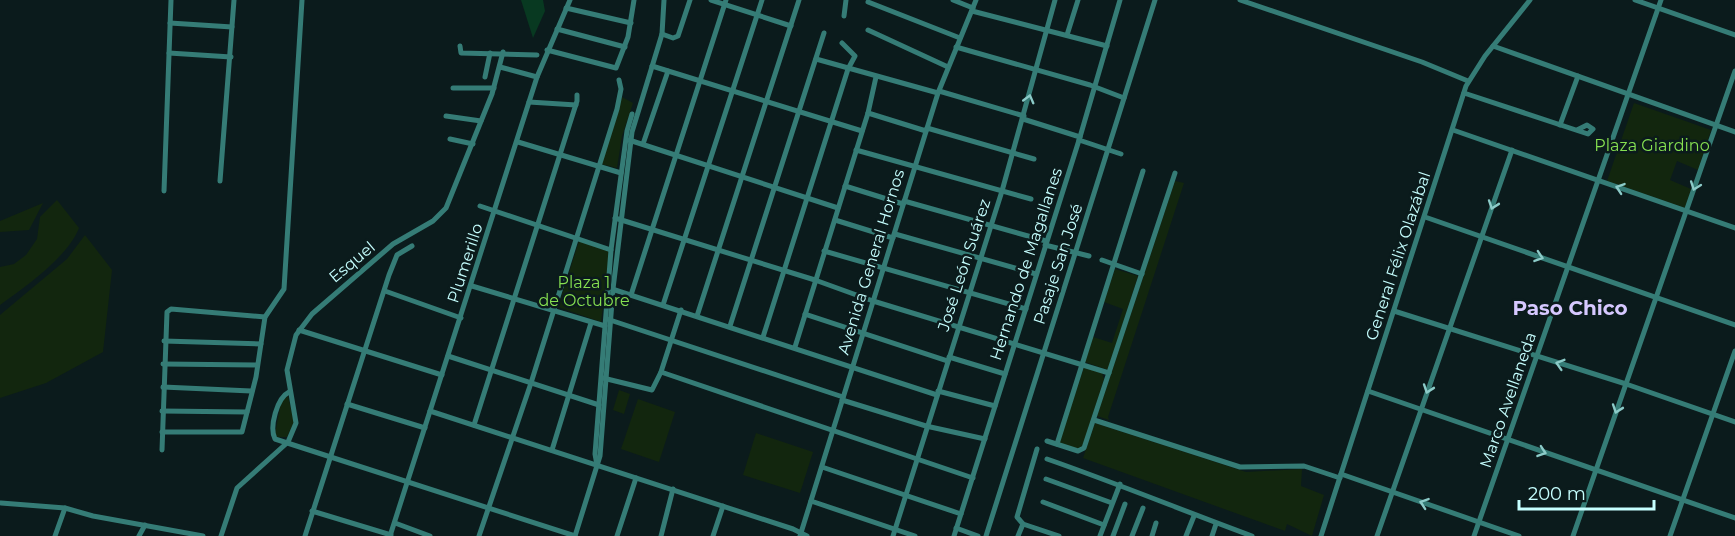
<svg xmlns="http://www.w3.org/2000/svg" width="1735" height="536" viewBox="0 0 1735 536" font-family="Montserrat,sans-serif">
<rect width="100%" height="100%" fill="#0b1b1c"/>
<g fill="#12260e">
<path d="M622,97L633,103L622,136L617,168L601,164Z"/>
<path d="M1634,103L1711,130L1698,170L1677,161L1670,180L1691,189L1685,208L1607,181Z"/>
<path d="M1175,181L1184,183L1108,417L1109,420L1097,416Z"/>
<path d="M57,200L79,228C67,258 26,286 0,305V267L14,264L26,255L37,239L40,217Z"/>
<path d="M43,203L29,230L0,232V221Z"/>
<path d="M85,235L112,270L103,352L46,383L0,398V315L67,259Z"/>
<path d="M579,241L610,251L601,322L558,307Z"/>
<path d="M1115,269L1138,276L1108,370L1085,362L1093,337L1112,343L1123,309L1104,302Z"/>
<path d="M1084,367L1102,373L1104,379L1083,446L1078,449L1059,443Z"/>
<path d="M619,390L630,394L624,414L613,410Z"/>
<path d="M288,396L294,422L287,437H277L275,434L281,402Z"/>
<path d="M638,399L675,412L659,462L621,449Z"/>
<path d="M1095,423L1246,472L1302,469L1301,486L1324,495L1312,536L1287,524L1285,531L1083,458Z"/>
<path d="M756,433L813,452L800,493L743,475Z"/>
</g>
<path fill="#083921" d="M521,0H543L545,11L533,38Z"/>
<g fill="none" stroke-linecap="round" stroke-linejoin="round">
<g stroke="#357c76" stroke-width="5">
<path d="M711,0L791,26"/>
<path d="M953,0L973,8"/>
<path d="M1240,0L1422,62L1468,81"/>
<path d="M1635,0L1735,35"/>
<path d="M868,2L960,38"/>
<path d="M566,8L631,23"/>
<path d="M972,11L1107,46"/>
<path d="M844,16L846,0"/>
<path d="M170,23L232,27"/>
<path d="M557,29L625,47"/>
<path d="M868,30L948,67"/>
<path d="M662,34L673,38L678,36L690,0"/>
<path d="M1067,35L1078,0"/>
<path d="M460,46L461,53L537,55"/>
<path d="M1493,46L1735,132"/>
<path d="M956,47L1090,85L1124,98"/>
<path d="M547,50L616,68L628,37L634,0"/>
<path d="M169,53L231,57"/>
<path d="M816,59L938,93"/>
<path d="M652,66L862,131"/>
<path d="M500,67L537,77"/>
<path d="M485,77L490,53"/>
<path d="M453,88H494"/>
<path d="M939,91L1024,116"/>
<path d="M1464,93L1588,134L1593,129L1587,125L1577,130"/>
<path d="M529,102L576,105"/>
<path d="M868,113L926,131"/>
<path d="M446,116L481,121"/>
<path d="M1023,119L1080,137"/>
<path d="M1560,125L1578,76"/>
<path d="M927,128L1034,159"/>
<path d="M1453,130L1735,228"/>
<path d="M450,139L473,144"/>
<path d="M629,140L838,208"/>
<path d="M1079,140L1121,154"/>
<path d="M518,142L621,173"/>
<path d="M643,144L668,71"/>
<path d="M856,150L1031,199"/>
<path d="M220,181L234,0"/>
<path d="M845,186L903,204"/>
<path d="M164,191L171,0"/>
<path d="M904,201L1046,241"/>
<path d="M480,206L611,250"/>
<path d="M1425,217L1735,325"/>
<path d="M615,218L815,280L873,301L1109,373"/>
<path d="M835,220L893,238"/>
<path d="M895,234L1036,274"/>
<path d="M1045,245L1089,256"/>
<path d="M824,251L1026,309"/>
<path d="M1102,260L1142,274"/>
<path d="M472,286L605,326"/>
<path d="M612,289L937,395"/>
<path d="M385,291L461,318"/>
<path d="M631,295L726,0"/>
<path d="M663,305L762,0"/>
<path d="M1394,311L1626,384L1735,422"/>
<path d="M805,314L948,361"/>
<path d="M697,316L799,0"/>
<path d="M607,319L843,397"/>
<path d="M730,326L824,33"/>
<path d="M299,330L442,375"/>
<path d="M763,337L848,69L855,56L842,43"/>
<path d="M164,341L261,344"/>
<path d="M795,347L868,113L876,77"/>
<path d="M448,356L599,405"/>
<path d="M949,357L1005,374"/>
<path d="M163,364L257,365"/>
<path d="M661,372L973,478"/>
<path d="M603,378L652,390L661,372L681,310"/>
<path d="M163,387L251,391"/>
<path d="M938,391L995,406"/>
<path d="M1368,391L1735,518"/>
<path d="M289,392C277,398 269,427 275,439L575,536"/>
<path d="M842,400L926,426L985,439"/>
<path d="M347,404L425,428"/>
<path d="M162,411L247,412"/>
<path d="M430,411L793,529L807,536"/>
<path d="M1094,420L1240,467L1304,466L1340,478"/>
<path d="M474,425L577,101V95"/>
<path d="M162,432H242L256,377L265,317L284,289L302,0"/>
<path d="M1047,441L1078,451L1084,448L1175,173"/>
<path d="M1057,444L1143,171"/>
<path d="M1037,449L1017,517L1023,524L1059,536"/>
<path d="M162,450L167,312L171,309L265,317"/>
<path d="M552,450L591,323"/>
<path d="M1047,459C1116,483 1184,511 1252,536"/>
<path d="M597,465L595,454L611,250L627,131L632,114"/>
<path d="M822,467L961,514"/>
<path d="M1341,474L1519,536"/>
<path d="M1046,479L1112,503"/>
<path d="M811,501L915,536"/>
<path d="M1043,502L1104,525"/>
<path d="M1,503L65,508L93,516L203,536"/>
<path d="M312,511L391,535"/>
<path d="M395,523L430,536"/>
<path d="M956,528L978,536"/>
<path d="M55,536L65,508"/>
<path d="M139,536L145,525"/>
<path d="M221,536L237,488L288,442L296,423L287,370L296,335L312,314L393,244L433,221L446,208L492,94L503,52"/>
<path d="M305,536L389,275L397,255L412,246"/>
<path d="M390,536L537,77L570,0"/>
<path d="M479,536L531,383L617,109L621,89L619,80"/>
<path d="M575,536L600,456L613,289L632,132L662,34L664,0"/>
<path d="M617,536L636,478"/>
<path d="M661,536L673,489"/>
<path d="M713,536L723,506"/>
<path d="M800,536L938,93L976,0"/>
<path d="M893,536L1002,191L1055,0"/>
<path d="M954,536L1080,137L1120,0"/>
<path d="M986,536L1155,0"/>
<path d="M1018,536L1023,524"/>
<path d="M1100,536L1120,484"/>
<path d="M1113,536L1125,504"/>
<path d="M1132,536L1143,508"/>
<path d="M1152,536L1156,523"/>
<path d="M1186,536L1194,516"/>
<path d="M1212,536L1216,524"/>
<path d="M1321,536L1466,86L1485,56L1530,0"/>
<path d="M1377,536L1512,150"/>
<path d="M1474,536L1661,0"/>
<path d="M1573,536L1735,71"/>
<path d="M1670,536L1735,351"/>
</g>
</g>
<defs><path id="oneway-chevron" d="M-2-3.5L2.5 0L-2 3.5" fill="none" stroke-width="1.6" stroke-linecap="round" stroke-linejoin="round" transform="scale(1.5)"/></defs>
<g stroke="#8ccbc8">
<use href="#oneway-chevron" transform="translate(1029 99) rotate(-75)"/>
<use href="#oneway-chevron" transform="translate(1695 186) rotate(110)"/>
<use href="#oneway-chevron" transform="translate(1620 188) rotate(-161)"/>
<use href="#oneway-chevron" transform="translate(1493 205) rotate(109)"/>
<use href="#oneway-chevron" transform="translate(1539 257) rotate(19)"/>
<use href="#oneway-chevron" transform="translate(1560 364) rotate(-163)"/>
<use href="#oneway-chevron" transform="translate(1428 389) rotate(109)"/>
<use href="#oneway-chevron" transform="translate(1617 409) rotate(109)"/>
<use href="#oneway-chevron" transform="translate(1542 452) rotate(19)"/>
<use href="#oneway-chevron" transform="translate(1424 503) rotate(-161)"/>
</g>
<g text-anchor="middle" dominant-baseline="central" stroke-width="5" stroke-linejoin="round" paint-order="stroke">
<g font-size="16" fill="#86e051" stroke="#0b1b1c">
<text x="1652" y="145">Plaza Giardino</text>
<text x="584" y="282">Plaza 1<tspan x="584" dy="18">de Octubre</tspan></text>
</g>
<g font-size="16" fill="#c6ffff" stroke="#0b1b1c">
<text transform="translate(1398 256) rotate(-72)">General Félix Olazábal</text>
<text transform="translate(352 262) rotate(-40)">Esquel</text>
<text transform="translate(871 262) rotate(-73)">Avenida General Hornos</text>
<text transform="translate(465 263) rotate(-72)">Plumerillo</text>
<text transform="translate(1026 264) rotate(-72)">Hernando de Magallanes</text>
<text transform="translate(1058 264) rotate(-72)">Pasaje San José</text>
<text transform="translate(964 265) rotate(-72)">José León Suárez</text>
<text transform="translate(1508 400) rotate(-71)">Marco Avellaneda</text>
</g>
<g font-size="20" font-weight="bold" fill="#d6c8ff" stroke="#0b1b1c">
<text x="1570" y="308">Paso Chico</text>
</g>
</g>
<path d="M1519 500v9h135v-9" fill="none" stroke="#c6ffff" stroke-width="3"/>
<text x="1528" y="500" font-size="18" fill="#c6ffff" stroke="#0b1b1c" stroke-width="4.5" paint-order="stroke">200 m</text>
</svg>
